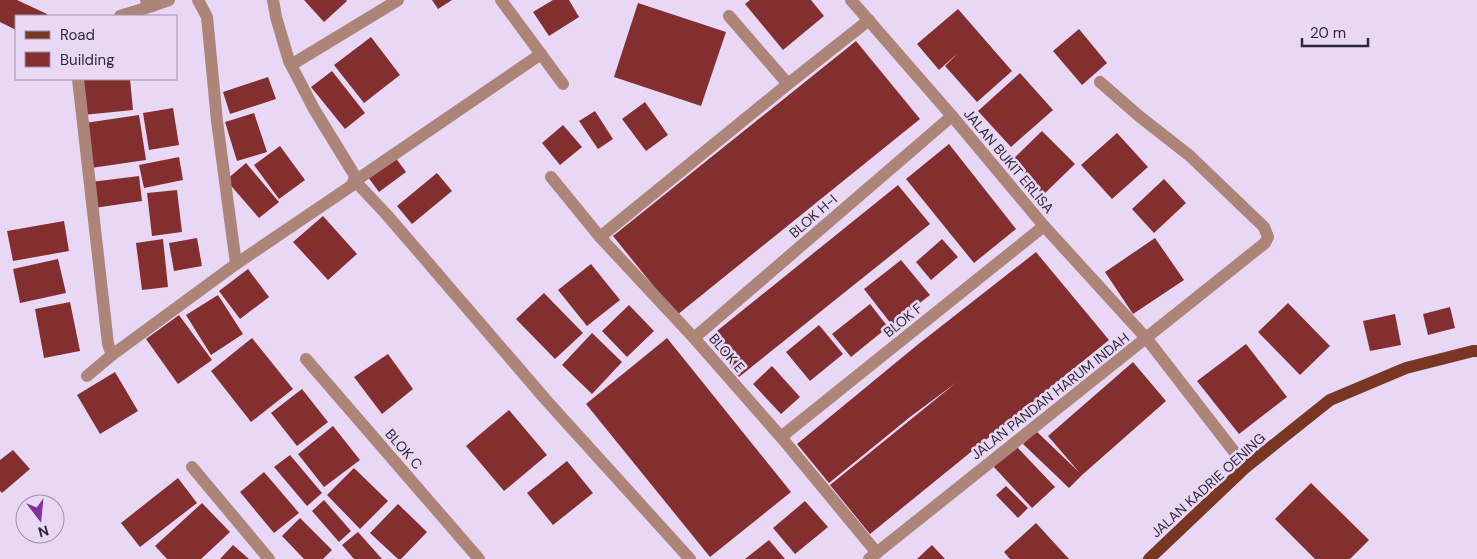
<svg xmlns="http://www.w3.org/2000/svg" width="1477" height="559" viewBox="0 0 1477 559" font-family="'DM Sans',sans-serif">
<rect width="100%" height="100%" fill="#e9d7f6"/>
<g fill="#842f2f">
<path d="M0,0H17L47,14L46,16H16V30L0,22Z"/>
<path d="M304,0H346L347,1L324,22Z"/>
<path d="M432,0H452L438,9Z"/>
<path d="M553,0H569L579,17L549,36L533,12Z"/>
<path d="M750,0H811L824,16L783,50L745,4Z"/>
<path d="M638,3L726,32L701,106L614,77Z"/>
<path d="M958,9L1012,71L977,102L945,66L958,53L939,70L917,44Z"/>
<path d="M1079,29L1107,63L1082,85L1053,51Z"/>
<path d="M371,37L400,75L364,103L334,65Z"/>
<path d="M856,41L920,119L677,315L613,236Z"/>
<path d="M332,71L365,113L345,129L311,87Z"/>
<path d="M1020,73L1053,110L1011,147L978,111Z"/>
<path d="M268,77L276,99L230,114L223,92Z"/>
<path d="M79,79H130L133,110L83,115Z"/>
<path d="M645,102L668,135L646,151L622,119Z"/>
<path d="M173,108L179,145L149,150L143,113Z"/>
<path d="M595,111L613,139L598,149L579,121Z"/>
<path d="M254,113L267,152L237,161L225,122Z"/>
<path d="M139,115L146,160L91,168L85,123Z"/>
<path d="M563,125L582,147L560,165L542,143Z"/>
<path d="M1042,131L1075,164L1043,195L1011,161Z"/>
<path d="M1117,133L1148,167L1112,199L1081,165Z"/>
<path d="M949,144L1016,229L974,263L906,179Z"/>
<path d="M280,146L305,180L279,199L254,165Z"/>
<path d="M392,153L406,172L379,192L365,173Z"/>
<path d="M179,157L183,180L144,188L139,165Z"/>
<path d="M246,163L279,202L259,218L226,180Z"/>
<path d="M437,173L452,191L412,224L397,206Z"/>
<path d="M139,176L142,201L94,208L91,182Z"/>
<path d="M1164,179L1186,203L1154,233L1132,209Z"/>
<path d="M898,185L930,224L739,377L707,339Z"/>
<path d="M177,190L182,232L152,236L147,193Z"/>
<path d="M323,216L357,254L328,280L293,242Z"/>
<path d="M64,221L69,251L13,261L7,231Z"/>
<path d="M197,238L202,266L174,271L169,243Z"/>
<path d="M1155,238L1184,280L1133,314L1105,272Z"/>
<path d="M163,239L168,287L142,290L136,243Z"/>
<path d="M942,239L958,257L931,280L916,262Z"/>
<path d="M1036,252L1109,340L870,534L830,485L957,382L910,417L829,483L797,444L916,346Z"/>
<path d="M58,259L66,293L20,303L13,269Z"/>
<path d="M901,260L930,295L892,325L864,289Z"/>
<path d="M591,264L620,300L587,326L558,290Z"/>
<path d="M248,269L269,297L240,319L219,291Z"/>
<path d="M544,293L583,333L555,359L516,319Z"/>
<path d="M218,295L243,334L211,355L186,315Z"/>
<path d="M70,302L80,351L44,358L35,309Z"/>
<path d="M1288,303L1330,346L1300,375L1258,332Z"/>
<path d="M870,304L888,327L851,357L832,334Z"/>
<path d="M629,305L654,331L627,357L602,331Z"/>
<path d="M1450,307L1455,328L1428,335L1423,314Z"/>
<path d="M1395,314L1401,345L1370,351L1363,321Z"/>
<path d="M179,315L212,360L178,384L146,339Z"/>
<path d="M819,325L843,354L810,381L786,352Z"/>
<path d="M592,333L622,362L592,394L562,365Z"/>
<path d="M252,338L293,389L251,422L211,371Z"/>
<path d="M667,338L791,492L710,557L586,404Z"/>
<path d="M1246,344L1287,397L1239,434L1197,381Z"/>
<path d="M388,354L413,389L382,414L354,377Z"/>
<path d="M1133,362L1166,401L1082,475L1069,488L1023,444L1036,431L1079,472L1048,436Z"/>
<path d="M772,366L800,397L781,414L753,384Z"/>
<path d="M115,372L138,411L100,434L77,395Z"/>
<path d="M302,389L328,422L297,446L271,413Z"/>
<path d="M509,410L547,455L504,491L466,446Z"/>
<path d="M333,426L360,460L324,487L298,454Z"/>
<path d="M1015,445L1055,487L1032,508L993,466Z"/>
<path d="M13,450L30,469L2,493L0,491V460Z"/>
<path d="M290,455L322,493L307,506L274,467Z"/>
<path d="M567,461L593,493L553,525L527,493Z"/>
<path d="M354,468L388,501L360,529L327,495Z"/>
<path d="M264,472L299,513L274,533L240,492Z"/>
<path d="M178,478L197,503L140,547L121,523Z"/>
<path d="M1311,483L1369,540L1350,559H1315L1275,519Z"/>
<path d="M1006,486L1028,508L1018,518L996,495Z"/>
<path d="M324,500L351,531L339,542L312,511Z"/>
<path d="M805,501L828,527L795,554L773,528Z"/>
<path d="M202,503L230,532L201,559H167L155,546Z"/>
<path d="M398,504L427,532L401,559H398L370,533Z"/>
<path d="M300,518L332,550L323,559H304L282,536Z"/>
<path d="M1036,523L1069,559H1010L1004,552Z"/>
<path d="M358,532L382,559H354L342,545Z"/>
<path d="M769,540L785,559H745Z"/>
<path d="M233,545L249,559H220Z"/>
<path d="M932,545L945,559H917Z"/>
</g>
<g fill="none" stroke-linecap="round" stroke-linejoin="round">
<g stroke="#ac8478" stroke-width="12">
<path d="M146,0L152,6L169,0"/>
<path d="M198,0L207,17L217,121L236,264"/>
<path d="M501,0L563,84"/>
<path d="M851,0L952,116L1044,226L1147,339L1246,467"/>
<path d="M120,16L152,6"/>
<path d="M729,16L788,84"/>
<path d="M541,54L355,181L387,215L546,400L690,559"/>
<path d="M291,65L398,0"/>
<path d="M78,79L108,344L112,355L236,264L351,186C355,180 356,177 352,171L314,109L289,61L276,17L273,0"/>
<path d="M551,177L600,237L694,338L781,437L877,553"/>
<path d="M600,237L788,84L869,20"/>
<path d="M694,338L952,116"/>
<path d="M306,359L479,559"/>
<path d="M87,376L112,355"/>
<path d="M781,437L1044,226"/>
<path d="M192,467L269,559"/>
<path d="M869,559L1265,243L1268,237L1264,227L1190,156L1139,116L1100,82"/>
</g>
<path stroke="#793623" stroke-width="12" d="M1149,559L1246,467L1330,400L1406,368L1473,351H1477"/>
</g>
<g text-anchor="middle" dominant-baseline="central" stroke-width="5" stroke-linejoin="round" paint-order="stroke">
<g font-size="14" fill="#302934" stroke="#e9d7f6">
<text transform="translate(1009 161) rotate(50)">JALAN BUKIT ERLISA</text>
<text transform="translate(813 216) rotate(-41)">BLOK H-I</text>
<text transform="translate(903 320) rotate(-39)">BLOK F</text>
<text transform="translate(727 353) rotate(49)">BLOK E</text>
<text transform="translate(1050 396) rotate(-38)">JALAN PANDAN HARUM INDAH</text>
<text transform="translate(404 449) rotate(49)">BLOK C</text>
<text transform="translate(1208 485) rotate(-42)">JALAN KADRIE OENING</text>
</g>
</g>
<rect x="15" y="15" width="162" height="65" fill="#e9d7f6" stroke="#9f91a8"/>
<rect x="25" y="31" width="25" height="8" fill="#793623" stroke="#9f91a8"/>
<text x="60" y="40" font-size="15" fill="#302934">Road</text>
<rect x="25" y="52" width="25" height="15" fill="#842f2f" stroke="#9f91a8"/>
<text x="60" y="65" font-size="15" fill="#302934">Building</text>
<g transform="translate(40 519) rotate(164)"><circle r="24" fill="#e9d7f6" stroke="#9f91a8"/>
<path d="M0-4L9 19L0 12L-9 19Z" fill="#82309f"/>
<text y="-8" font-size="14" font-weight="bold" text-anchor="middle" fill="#302934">N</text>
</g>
<path d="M1302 38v8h66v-8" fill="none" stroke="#302934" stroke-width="2.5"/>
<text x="1310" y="38" font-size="15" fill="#302934" stroke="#e9d7f6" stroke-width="4" paint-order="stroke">20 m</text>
</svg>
